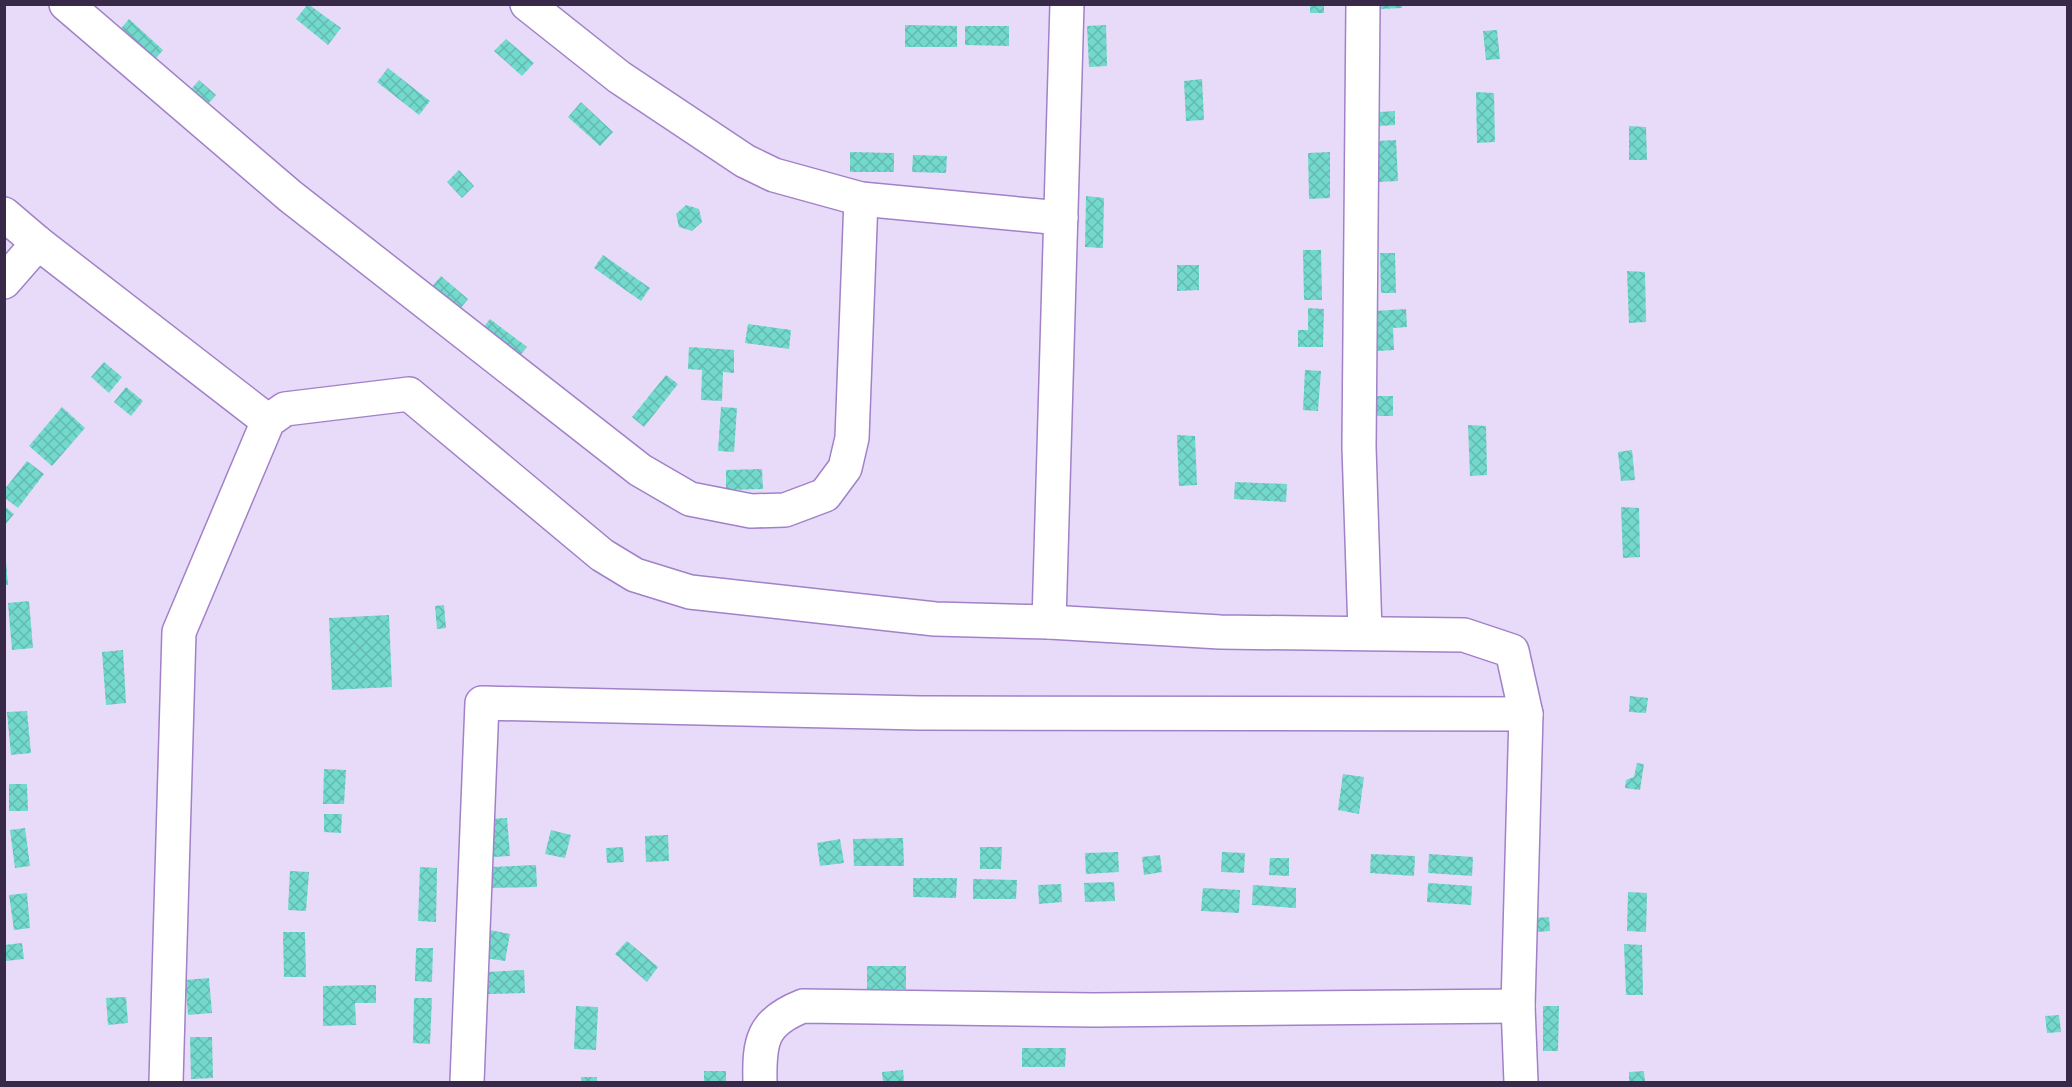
<svg xmlns="http://www.w3.org/2000/svg" width="2072" height="1087" viewBox="0 0 2072 1087" font-family="'PT Sans',sans-serif">
<defs>
<pattern id="building-cross-hatch" width="8" height="8" patternUnits="userSpaceOnUse" patternTransform="scale(1.5)"><rect width="8" height="8" fill="#72d9cc"/><path d="M0 0l8 8M0 8l8-8" fill="none" stroke="#63bab1"/></pattern>
</defs>
<rect width="100%" height="100%" fill="#e8dbfa"/>
<g fill="url(#building-cross-hatch)">
<path d="M308,4L341,28L328,45L296,19Z"/>
<rect x="1310" y="4" width="14" height="9"/>
<path d="M1380,4H1402V8L1380,9Z"/>
<path d="M129,19L163,50L152,63L118,32Z"/>
<path d="M905,25L957,26V47H905Z"/>
<path d="M1106,25L1107,66L1089,67L1087,26Z"/>
<path d="M965,26H1009V46L965,45Z"/>
<path d="M1497,30L1500,59L1486,60L1483,31Z"/>
<path d="M506,39L534,63L522,76L494,51Z"/>
<path d="M388,68L430,101L419,115L377,82Z"/>
<path d="M1202,79L1204,120L1186,121L1184,81Z"/>
<path d="M199,80L216,95L205,107L189,92Z"/>
<path d="M1476,92L1494,93L1495,142L1477,143Z"/>
<path d="M581,102L613,132L600,146L568,117Z"/>
<path d="M1395,111V125L1379,126V112Z"/>
<path d="M1629,126L1646,127L1647,160H1629Z"/>
<path d="M1396,140L1398,181L1379,182L1377,141Z"/>
<path d="M850,152L894,153V172H850Z"/>
<path d="M1330,152V198L1309,199L1308,153Z"/>
<path d="M913,155L947,156L946,173L912,172Z"/>
<path d="M459,170L474,186L462,198L447,182Z"/>
<path d="M1086,196L1104,198L1103,248L1085,247Z"/>
<path d="M686,205L699,209L702,222L692,231L679,227L676,214Z"/>
<path d="M1303,250H1321L1322,300H1304Z"/>
<path d="M1380,253H1395L1396,293H1381Z"/>
<path d="M603,255L650,288L641,301L594,268Z"/>
<path d="M1177,265H1199V290L1177,291Z"/>
<path d="M1627,271L1645,272L1646,322L1629,323Z"/>
<path d="M441,276L468,299L456,314L428,291Z"/>
<path d="M1308,308L1324,309L1323,347H1298V330H1308Z"/>
<path d="M1406,309L1407,327L1393,328L1394,350L1378,351L1375,311Z"/>
<path d="M490,319L527,347L515,362L479,333Z"/>
<path d="M748,324L791,330L789,349L745,343Z"/>
<path d="M689,347L734,350V373L723,372L722,401L701,400L702,370L688,369Z"/>
<path d="M104,362L122,377L109,393L91,377Z"/>
<path d="M1305,370L1321,371L1318,411L1303,410Z"/>
<path d="M666,375L678,384L644,427L632,417Z"/>
<path d="M126,387L143,401L131,416L114,402Z"/>
<path d="M1374,396H1393V416H1375Z"/>
<path d="M62,407L85,428L52,466L29,446Z"/>
<path d="M721,407L737,408L734,452L718,451Z"/>
<path d="M1468,425L1486,426L1487,475L1470,476Z"/>
<path d="M1177,435L1195,436L1197,485L1179,486Z"/>
<path d="M1632,450L1635,480L1621,481L1618,452Z"/>
<path d="M27,461L44,474L18,508L4,497V490Z"/>
<path d="M762,469L763,489L726,490V470Z"/>
<path d="M1235,482L1287,484L1286,502L1234,499Z"/>
<path d="M4,506L14,514L4,526Z"/>
<path d="M1621,507L1639,508L1640,557L1623,558Z"/>
<path d="M4,537L8,585H4Z"/>
<path d="M29,601L33,648L12,650L8,603Z"/>
<path d="M444,605L446,628L437,629L435,606Z"/>
<path d="M389,615L392,687L332,690L329,618Z"/>
<path d="M123,650L126,703L106,705L102,652Z"/>
<path d="M1630,696L1648,698L1646,713L1629,712Z"/>
<path d="M27,711L31,753L11,755L7,712Z"/>
<path d="M1637,763L1644,764L1640,790L1625,788L1626,780L1634,777Z"/>
<path d="M324,769L346,770L344,804H323Z"/>
<path d="M1343,774L1364,777L1359,814L1338,810Z"/>
<path d="M9,784H27L28,811H9Z"/>
<path d="M324,814H342L341,833L324,832Z"/>
<path d="M507,818L510,856L493,857L489,819Z"/>
<path d="M25,828L30,866L15,868L10,830Z"/>
<path d="M551,830L571,835L565,858L545,854Z"/>
<path d="M668,835L669,861L646,862L645,836Z"/>
<path d="M903,838L904,866H854L853,839Z"/>
<path d="M840,839L844,863L820,866L817,843Z"/>
<path d="M623,847L624,862L607,863L606,848Z"/>
<path d="M980,847H1002L1001,869H980Z"/>
<path d="M1118,852L1119,872L1086,874L1085,853Z"/>
<path d="M1222,852L1245,853L1244,873L1221,872Z"/>
<path d="M1371,854L1415,856L1414,876L1370,873Z"/>
<path d="M1429,854L1473,857L1472,876L1428,873Z"/>
<path d="M1160,855L1162,872L1144,875L1142,857Z"/>
<path d="M1270,858H1289V876L1269,875Z"/>
<path d="M536,865L537,887L492,888L491,867Z"/>
<path d="M420,867L437,868L436,922L418,921Z"/>
<path d="M290,871L309,872L306,911L288,910Z"/>
<path d="M913,878H957L956,898L913,897Z"/>
<path d="M973,879L1017,880L1016,899H973Z"/>
<path d="M1114,882L1115,901L1085,902L1084,883Z"/>
<path d="M1428,883L1472,886L1471,905L1427,902Z"/>
<path d="M1061,884L1062,902L1039,904L1038,885Z"/>
<path d="M1253,885L1296,888V908L1252,905Z"/>
<path d="M1203,888L1240,890L1239,913L1201,911Z"/>
<path d="M1628,892L1647,893L1646,932L1627,931Z"/>
<path d="M27,893L30,928L14,930L9,895Z"/>
<path d="M1549,917L1550,931L1536,932L1535,918Z"/>
<path d="M490,930L510,934L505,961L485,958Z"/>
<path d="M283,932H305L306,977H284Z"/>
<path d="M627,941L658,967L647,982L615,954Z"/>
<path d="M22,943L24,959L5,961L4,945Z"/>
<path d="M1624,944L1642,945L1643,995H1626Z"/>
<path d="M416,948H433L432,982L415,981Z"/>
<path d="M867,966H906V989L867,990Z"/>
<path d="M524,970L525,993L488,994L487,972Z"/>
<path d="M209,978L212,1013L188,1015L185,980Z"/>
<path d="M376,985V1003H355L356,1025L323,1026V986Z"/>
<path d="M126,997L128,1023L108,1025L106,998Z"/>
<path d="M414,998H432L430,1044L413,1043Z"/>
<path d="M576,1006L598,1007L596,1050L574,1049Z"/>
<path d="M1543,1006H1559L1558,1051H1543Z"/>
<path d="M2059,1015L2061,1032L2047,1033L2045,1016Z"/>
<path d="M190,1037H212L213,1078L191,1079Z"/>
<path d="M1022,1048H1066L1065,1067H1022Z"/>
<path d="M903,1070L904,1082H883L882,1072Z"/>
<rect x="704" y="1071" width="22" height="11"/>
<path d="M1644,1071L1645,1082H1629V1072Z"/>
<rect x="581" y="1077" width="16" height="5"/>
</g>
<g fill="none" stroke-linecap="round" stroke-linejoin="round">
<g stroke="#a181c8" stroke-width="36">
<g id="minor">
<path d="M66,4L290,196L640,470L690,499L751,511L785,510L825,495L845,468L852,438L861,199"/>
<path d="M527,4L619,77L745,161L774,175L861,199L1061,218"/>
<path d="M1363,4L1359,447L1365,632"/>
<path d="M4,214L38,243L268,421"/>
<path d="M4,282L38,243"/>
<path d="M1049,622L1067,4"/>
<path d="M166,1082L179,632L268,421L285,409L409,394L602,555L635,575L690,592L935,619L1049,622L1220,632L1464,635L1512,651L1526,714L1518,1006L1521,1082"/>
<path d="M467,1082L482,703L920,713L1526,714"/>
<path d="M760,1082C759,1041 762,1022 803,1006L1094,1010L1518,1006"/>
</g>
</g>
<use href="#minor" stroke="#fff" stroke-width="33"/>
</g>
<rect width="2072" height="1087" fill="none" stroke="#372947" stroke-width="12"/>
</svg>
